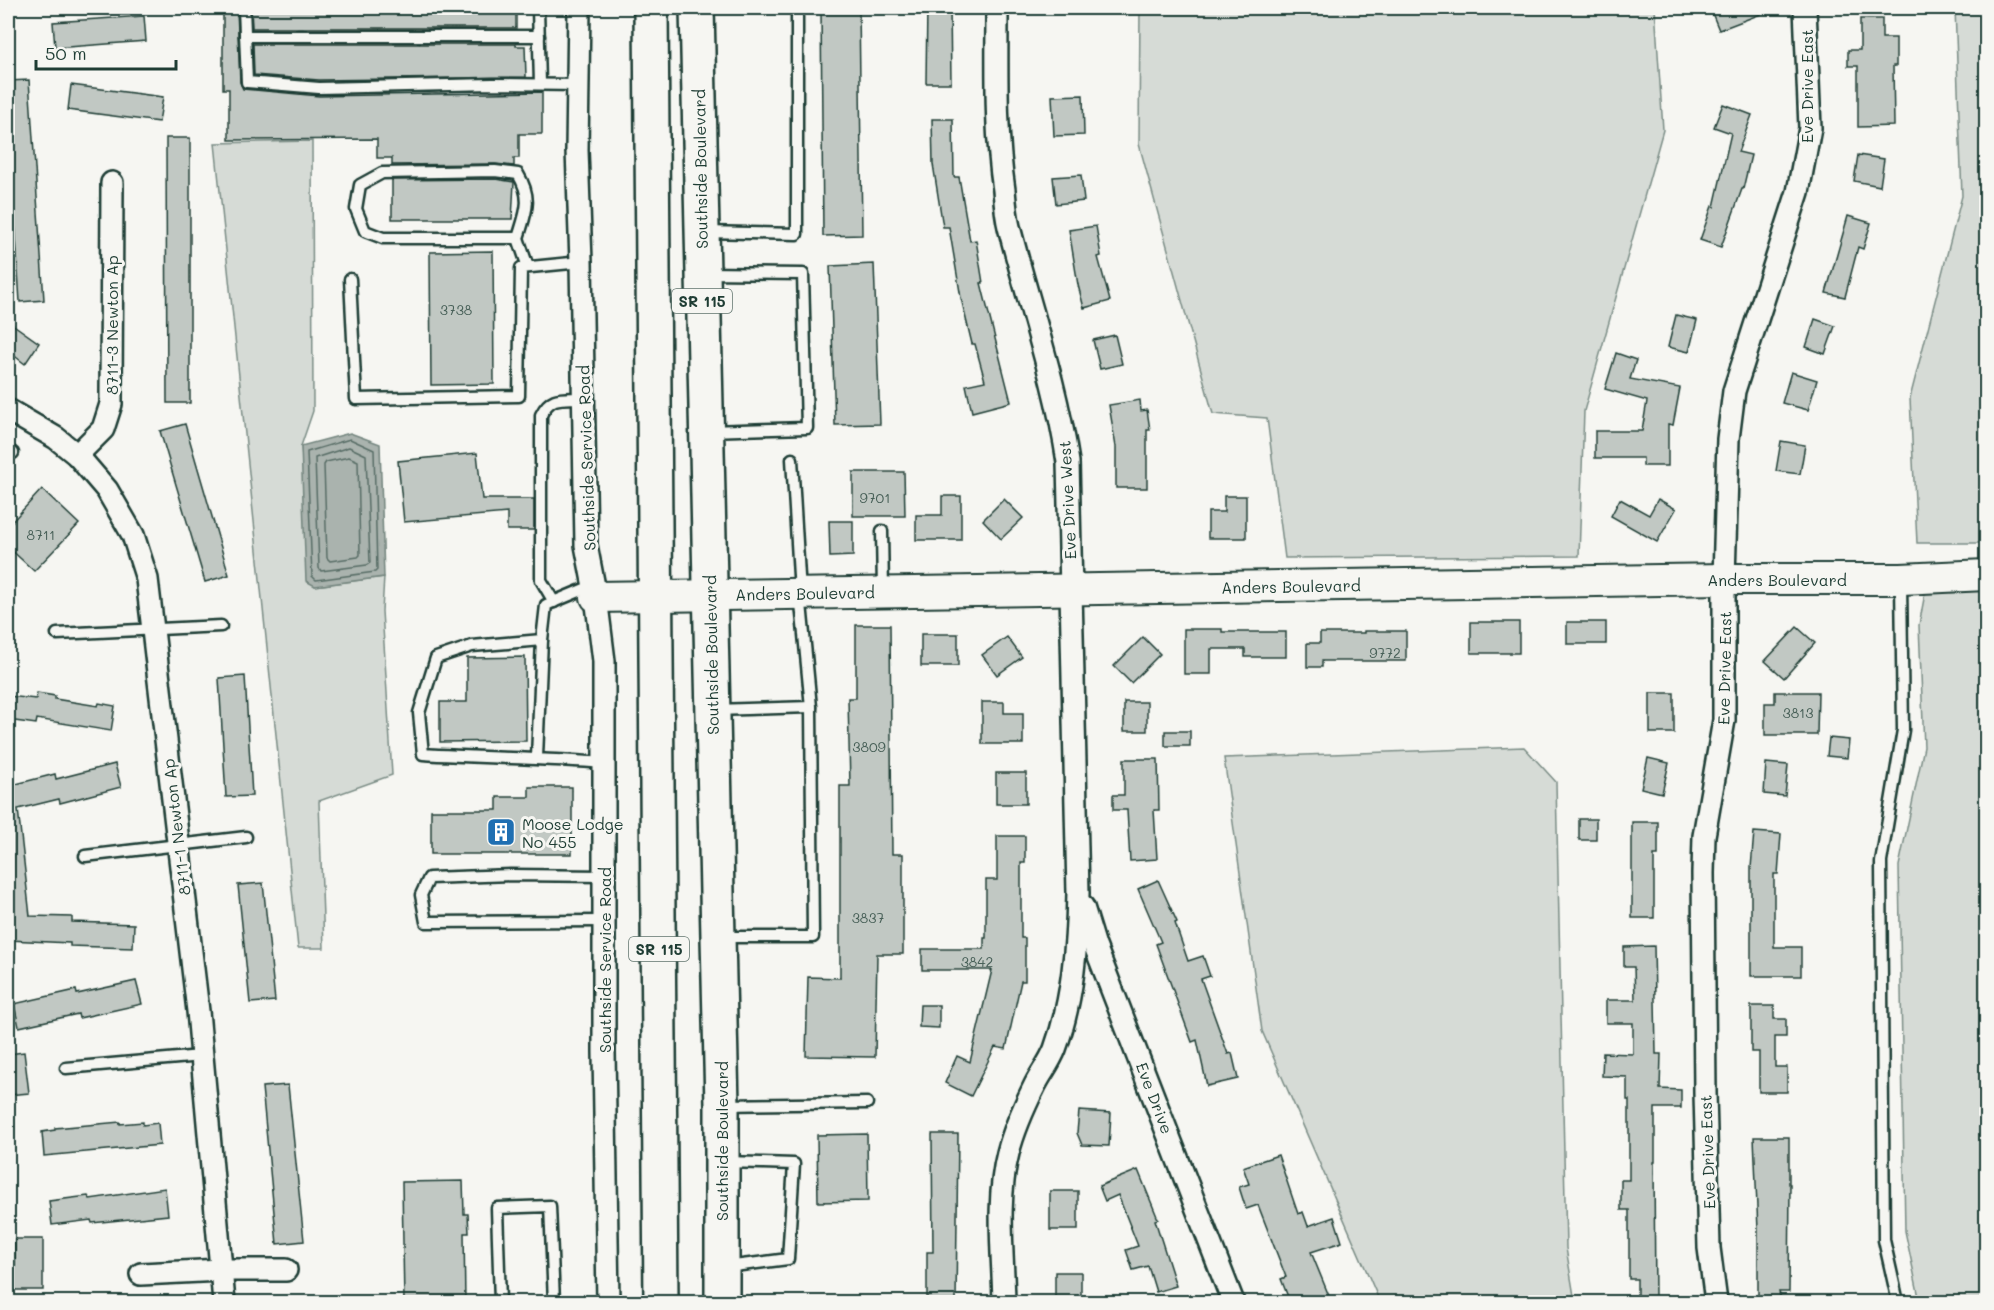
<svg xmlns="http://www.w3.org/2000/svg" width="1994" height="1310" viewBox="0 0 1994 1310" font-family="Mali,sans-serif">
<rect width="100%" height="100%" fill="#f6f6f2"/>
<filter id="ink" filterUnits="userSpaceOnUse"><feTurbulence type="fractalNoise" baseFrequency=".0167" numOctaves="2"/><feDisplacementMap in="SourceGraphic" scale="12" xChannelSelector="R" yChannelSelector="G"/><feConvolveMatrix kernelMatrix="1 2 1 2 8 2 1 2 1" color-interpolation-filters="sRGB"/></filter>
<g filter="url(#ink)">
<g fill="#d6dbd6" stroke="#7a8c85" stroke-width="1.5">
<path d="M1140,8H1655L1663,130L1584,411L1579,556L1285,558L1267,418L1213,414L1139,144Z"/>
<path d="M1955,8H1986V543H1917L1910,398L1962,196Z"/>
<path d="M312,141L313,411L301,446L315,586L384,577L382,611L392,775L319,801L324,948H298L215,143Z"/>
<path d="M1986,587V1302H1920L1905,1231L1899,866L1924,747L1919,625L1926,588Z"/>
<path d="M1524,747L1556,782L1566,1248L1575,1302H1380L1262,1031L1224,758Z"/>
</g>
<path fill="#aab3ae" stroke="#72847d" stroke-width="1.5" d="M350,433L380,444L384,577L315,586L306,581L301,446Z"/>
<g fill="none" stroke-linecap="round" stroke-linejoin="round">
<g stroke="#576c65" stroke-width="1.5">
<path d="M350,439L374,450L377,570L375,572L316,580L312,576L307,452Z"/>
<path d="M349,447L366,455L370,563L367,565L321,571L319,568L315,458Z"/>
<path d="M349,457L358,461L360,555L358,557L330,561L327,558L324,465L326,462Z"/>
</g>
</g>
<g fill="#c1c8c3" stroke="#1f3d34" stroke-width="1.5">
<path d="M223,8H237L240,82L243,89L319,96L542,92V134H519V158H514V166L495,164L392,165V158H377V139L229,140V89H223Z"/>
<path d="M251,8H516V28H252Z"/>
<path d="M821,8H859L862,235L823,236Z"/>
<path d="M927,8H950L951,83H926Z"/>
<path d="M1710,8H1774V9L1719,30Z"/>
<path d="M144,16L146,41L55,48L53,22Z"/>
<path d="M1860,19H1882V38H1896V66H1893L1894,126L1858,127V66H1848V50H1860Z"/>
<path d="M253,44H516V46H525L526,77L319,80L254,75Z"/>
<path d="M29,80L44,300L20,302L8,110V81Z"/>
<path d="M71,85L163,97L159,122L68,110Z"/>
<path d="M1083,95L1084,135L1054,136L1052,96Z"/>
<path d="M1723,104L1752,115L1738,152L1751,155L1743,189H1742L1721,247L1700,240L1712,206L1714,207L1731,133L1714,127Z"/>
<path d="M932,119H953L954,177H959L970,241L976,240L983,283H981L1011,402L972,412L966,385L985,381L975,344H972L961,298L949,227H943L933,164Z"/>
<path d="M166,138H190V403H167Z"/>
<path d="M1858,155L1884,159L1880,186L1854,181Z"/>
<path d="M1081,175L1084,201L1056,204L1053,177Z"/>
<path d="M495,179L514,182L512,219H392V180Z"/>
<path d="M1848,216L1871,223L1863,249L1858,247L1845,297L1826,293Z"/>
<path d="M1096,226L1101,256L1098,257L1110,301L1084,308L1078,285L1069,230Z"/>
<path d="M493,251L494,384L431,385L430,252Z"/>
<path d="M874,264L880,424L835,425L830,266Z"/>
<path d="M1676,315L1697,320L1689,352L1668,347Z"/>
<path d="M1815,319L1835,326L1825,354L1806,347Z"/>
<path d="M8,321L39,343L25,364L8,351Z"/>
<path d="M1115,335L1122,364L1100,369L1093,340Z"/>
<path d="M1616,353L1636,360L1630,379L1680,388L1673,425L1668,424V466H1643V458H1595V431H1642L1647,401L1605,389Z"/>
<path d="M1791,372L1817,380L1808,410L1782,403Z"/>
<path d="M1140,400L1141,411L1147,410L1150,430H1147V488H1116V447L1109,405Z"/>
<path d="M185,424L229,575L205,582L160,431Z"/>
<path d="M1781,441L1805,445L1800,474L1776,471Z"/>
<path d="M477,453L482,499H534V530H507V513L404,522L398,461Z"/>
<path d="M853,472H904L905,516H853Z"/>
<path d="M42,489L79,524L34,571L8,547V526Z"/>
<path d="M942,496H961V540H916V515H942Z"/>
<path d="M1224,496H1246V538H1208V512H1224Z"/>
<path d="M1004,499L1023,518L1001,539L983,520Z"/>
<path d="M1620,499L1649,515L1658,499L1676,509L1657,542L1611,516Z"/>
<path d="M829,521H853V556L830,557Z"/>
<rect x="1471" y="622" width="48" height="31"/>
<rect x="1567" y="622" width="39" height="22"/>
<path d="M856,625H890L892,854H903V954H877L875,1057L806,1056L808,977L840,978V786H850L848,698H856Z"/>
<path d="M1797,627L1815,643L1784,678L1765,661Z"/>
<path d="M1184,629H1222V632H1286V657H1245V649H1211V674H1184Z"/>
<path d="M1364,631H1406V661H1322V667H1307V643H1320V633H1364Z"/>
<rect x="921" y="634" width="37" height="32"/>
<path d="M1007,637L1022,657L997,675L982,655Z"/>
<path d="M1143,637L1160,654L1131,683L1114,666Z"/>
<path d="M525,657L526,741L440,742V702H467V658Z"/>
<path d="M245,676L252,796L226,797L219,678Z"/>
<path d="M1775,692H1818L1817,735H1765V703H1775Z"/>
<path d="M37,693L55,696V699L98,706L99,703L115,706L111,731L37,719L36,724L8,720V696L36,699Z"/>
<rect x="1650" y="693" width="24" height="40"/>
<path d="M982,702H1004V713H1023V744H982Z"/>
<rect x="1124" y="702" width="23" height="29"/>
<rect x="1165" y="731" width="25" height="15"/>
<path d="M1829,738L1849,740L1847,758L1827,756Z"/>
<path d="M1648,758L1669,763L1662,793L1641,788Z"/>
<path d="M1124,759H1158L1159,810H1154L1157,859L1130,861L1127,810H1113V795H1124Z"/>
<path d="M1766,763L1788,765L1785,796L1764,794Z"/>
<path d="M115,764L121,787L60,803L59,799L18,809L30,916L72,917V922L134,924L133,948L70,946V943L9,940L11,900L8,901V786L55,774L56,779Z"/>
<rect x="996" y="773" width="30" height="31"/>
<path d="M529,787H572V854H431V810H497V797H529Z"/>
<rect x="1579" y="819" width="17" height="21"/>
<path d="M1632,822H1658V855H1654V918H1632Z"/>
<path d="M1754,832L1781,834L1778,874H1774V947H1801V976H1751V868Z"/>
<path d="M997,836H1025V863H1021V938H1025V981H1021L1006,1049L995,1047L971,1096L945,1083L957,1056L970,1062L992,970H922V949H984V938H986V880H997Z"/>
<path d="M1158,880L1177,922L1175,923L1188,961L1203,956L1210,976L1201,979L1228,1054L1232,1053L1238,1079L1207,1086L1197,1040L1192,1042L1156,944L1161,942L1138,889Z"/>
<path d="M263,883L275,1001L250,1003L238,885Z"/>
<path d="M1654,946L1656,1054H1661L1660,1089L1681,1090V1108H1655V1162H1654L1655,1302H1637V1279H1629V1210H1621V1180H1629V1100H1627V1077L1602,1076L1603,1053L1633,1054V1023H1606V1000H1635L1634,967H1624V947Z"/>
<path d="M136,981L142,1004L79,1018L78,1014L19,1027L14,1004L76,990L77,994Z"/>
<path d="M920,1005H939V1028L919,1027Z"/>
<path d="M1751,1006H1774V1019H1786V1037H1775V1067H1787V1092H1759V1052H1751Z"/>
<path d="M24,1052L29,1093L8,1095V1054Z"/>
<path d="M288,1085L304,1241L277,1244L262,1087Z"/>
<path d="M1079,1111L1111,1113L1109,1146L1082,1145L1077,1133Z"/>
<path d="M120,1122V1124L143,1122V1125L158,1123L160,1145L44,1156L42,1132L55,1130V1128Z"/>
<path d="M867,1134L868,1201L818,1202L817,1135Z"/>
<path d="M932,1134H958L956,1302H927V1252H933Z"/>
<path d="M1754,1137H1789V1184H1790L1789,1292H1779L1782,1302H1758V1230Z"/>
<path d="M1278,1155L1298,1214L1303,1212L1308,1226L1334,1217L1342,1242L1311,1252L1329,1296L1313,1302H1290L1281,1279L1286,1277L1258,1205L1246,1209L1239,1187L1249,1184L1243,1167Z"/>
<path d="M1138,1170L1158,1219L1155,1220L1176,1286L1156,1292L1148,1266L1133,1270L1126,1250L1138,1246L1118,1195L1105,1201L1099,1186Z"/>
<path d="M463,1181L464,1214H468L469,1233H464L465,1302H404L402,1182Z"/>
<path d="M165,1188L168,1215L92,1223L91,1220L52,1225L49,1201L88,1196L90,1199Z"/>
<rect x="1050" y="1191" width="28" height="39"/>
<rect x="15" y="1239" width="28" height="51"/>
<rect x="1055" y="1272" width="26" height="30"/>
</g>
<g fill="none" stroke-linecap="round" stroke-linejoin="round">
<g stroke="#1f3d34" stroke-width="15">
<g id="lane">
<path d="M244,8L247,82L319,88L493,84L578,85"/>
<path d="M538,8L540,84"/>
<path d="M245,36H539"/>
<path d="M705,232L797,234V8"/>
<path d="M518,238C526,212 533,199 518,174L495,171L382,173L360,185L356,209L365,231L383,238H518L528,267"/>
<path d="M705,273L803,274L807,428L709,431"/>
<path d="M350,279L356,399L519,396L521,268L581,262"/>
<path d="M8,450L13,453"/>
<path d="M882,531L883,591"/>
<path d="M554,602L541,580V415C551,394 563,399 583,398"/>
<path d="M57,634L221,626"/>
<path d="M542,640L546,605L594,585"/>
<path d="M715,710L811,707"/>
<path d="M537,757L542,640L472,646L436,658L419,713L423,754C483,758 544,758 604,763"/>
<path d="M85,856L246,837"/>
<path d="M604,921L426,922L421,895L429,878L511,875L604,876"/>
<path d="M722,937H813L811,707L800,593L792,459"/>
<path d="M66,1068L201,1056"/>
<path d="M725,1105L867,1103"/>
<path d="M725,1162L794,1164L788,1259L726,1267"/>
<path d="M500,1302L497,1208L550,1206L554,1302"/>
<path d="M1898,1302L1884,1240L1881,862L1903,730L1901,582"/>
</g>
</g>
<g stroke="#1f3d34" stroke-width="26">
<g id="street">
<path d="M579,8L577,150L581,262L586,545L596,597L604,661V1052L608,1302"/>
<path d="M997,8C997,69 995,130 1004,190C1005,202 1006,215 1009,227C1029,305 1056,382 1068,462L1078,893C1077,945 1073,1000 1055,1049C1050,1062 1041,1073 1035,1085C1024,1107 1014,1129 1008,1153C996,1199 1003,1255 1004,1302"/>
<path d="M8,410L56,438L77,455L107,490L133,535L147,579L198,1011L224,1302"/>
<path d="M77,455L103,429L111,404L112,183"/>
<path d="M1083,907L1095,946L1233,1302"/>
<path d="M141,1274L221,1270H286"/>
<path d="M1716,1302L1709,1248L1705,1093L1703,873L1704,836L1724,720V579L1728,439L1734,391L1798,192L1810,128L1805,8"/>
</g>
</g>
<g stroke="#1f3d34" stroke-width="34">
<path id="secondary" d="M596,597L1724,579H1901L1986,575"/>
</g>
<g stroke="#1f3d34" stroke-width="38">
<g id="highway">
<path d="M651,8L661,1302"/>
<path d="M697,8L718,937L722,1105V1302"/>
</g>
</g>
<use href="#lane" stroke="#f6f6f2" stroke-width="10"/>
<use href="#street" stroke="#f6f6f2" stroke-width="21"/>
<use href="#secondary" stroke="#f6f6f2" stroke-width="30"/>
<use href="#highway" stroke="#f6f6f2" stroke-width="33"/>
</g>
</g>
<defs>
<g id="building-square" transform="scale(1.5)"><rect x="-9" y="-9" width="18" height="18" rx="4" fill="#1f6fb2" stroke="#f6f6f2"/><path d="M-4-6H4V6H1V3H-1V6H-4ZM-2.5-4.3h1.7v1.8h-1.7ZM.8-4.3h1.7v1.8H.8ZM-2.5-1h1.7V.8h-1.7ZM.8-1h1.7V.8H.8Z" fill="#fff"/></g>
</defs>
<g fill-rule="evenodd">
<use href="#building-square" x="501" y="832"/>
</g>
<g text-anchor="middle" dominant-baseline="central" stroke-width="6" stroke-linejoin="round" paint-order="stroke">
<g font-size="14" fill="#486058">
<text x="456" y="309">3738</text>
<text x="875" y="497">9701</text>
<text x="41" y="534">8711</text>
<text x="1385" y="652">9772</text>
<text x="1798" y="712">3813</text>
<text x="869" y="746">3809</text>
<text x="868" y="917">3837</text>
<text x="977" y="961">3842</text>
</g>
<g fill="#f6f6f2" stroke="#60746d" stroke-width="1.5">
<rect x="672" y="289" width="60" height="24" rx="4.5"/>
<rect x="629" y="937" width="60" height="24" rx="4.5"/>
</g>
<g font-size="15" font-weight="bold" fill="#1f3d34">
<text x="702" y="301">SR 115</text>
<text x="659" y="949">SR 115</text>
</g>
<g font-size="16" fill="#1f3d34" stroke="#f6f6f2">
<text transform="translate(1806 86) rotate(-90)">Eve Drive East</text>
<text transform="translate(700 169) rotate(-91)">Southside Boulevard</text>
<text transform="translate(111 325) rotate(-90)">8711-3 Newton Ap</text>
<text transform="translate(586 458) rotate(-92)">Southside Service Road</text>
<text transform="translate(1067 500) rotate(-93)">Eve Drive West</text>
<text x="1777" y="579">Anders Boulevard</text>
<text transform="translate(1291 586) rotate(-1)">Anders Boulevard</text>
<text transform="translate(805 593) rotate(-1)">Anders Boulevard</text>
<text transform="translate(711 655) rotate(-91)">Southside Boulevard</text>
<text transform="translate(1724 668) rotate(-89)">Eve Drive East</text>
<text transform="translate(176 827) rotate(-97)">8711-1 Newton Ap</text>
<text transform="translate(604 960) rotate(-90)">Southside Service Road</text>
<text transform="translate(1155 1098) rotate(69)">Eve Drive</text>
<text transform="translate(721 1141) rotate(-90)">Southside Boulevard</text>
<text transform="translate(1707 1152) rotate(-92)">Eve Drive East</text>
</g>
<g font-size="16" fill="#1f3d34" stroke="#f6f6f2" text-anchor="start">
<text x="522" y="823">Moose Lodge<tspan x="522" dy="18">No 455</tspan></text>
</g>
</g>
<rect width="1994" height="1310" fill="none" stroke="#f6f6f2" stroke-width="30"/>
<rect x="15" y="15" width="1964" height="1280" fill="none" stroke="#1f3d34" stroke-width="2" filter="url(#ink)"/>
<path d="M36 60v9h140v-9" fill="none" stroke="#1f3d34" stroke-width="3"/>
<text x="45" y="60" font-size="18" fill="#1f3d34" stroke="#f6f6f2" stroke-width="4.5" paint-order="stroke">50 m</text>
</svg>
